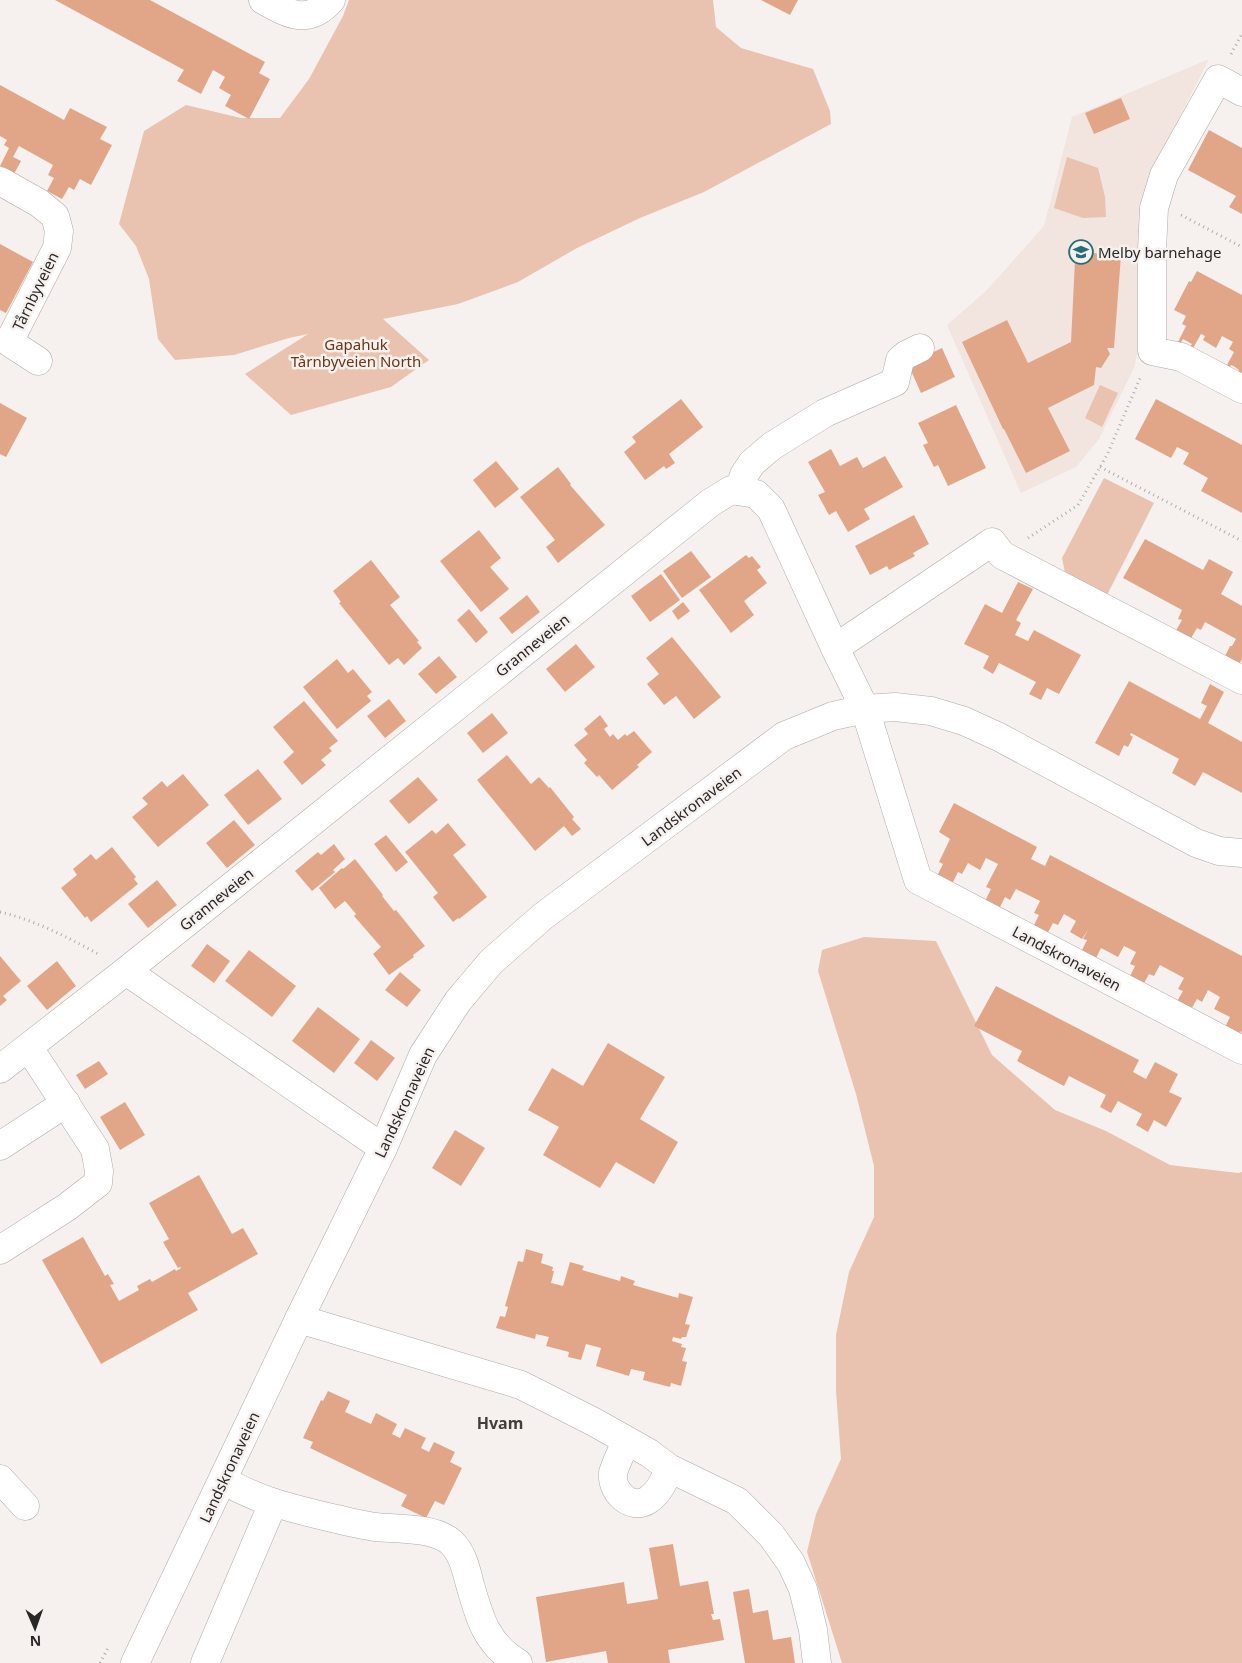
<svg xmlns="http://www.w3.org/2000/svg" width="1242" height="1663" viewBox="0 0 1242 1663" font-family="'Noto Sans',sans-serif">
<rect width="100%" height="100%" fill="#f6f1ee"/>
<path fill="#f2e4de" d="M1209,59L1149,177L1142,334L1134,368L1099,439L1076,467L1021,493L947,325L986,291L1044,226L1072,117Z"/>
<g fill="#e9c3af">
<path d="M349,0H713L716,27L741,48L813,69L830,111L831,124L704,192L640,218L577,248L518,282L458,304L383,319L429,360L391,387L291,415L245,374L308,334L289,338L234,355L175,360L158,339L149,279L136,246L119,224L144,131L186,105L241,118H280L309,79L343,16Z"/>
<path d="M1067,157L1098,168L1105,197L1106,217L1083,218L1054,208Z"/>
<path d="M1100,385L1118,393L1102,427L1085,418Z"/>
<path d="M1104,478L1154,503L1106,597L1066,578L1062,558Z"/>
<path d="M864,937L936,941L992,1055L1055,1110L1106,1131L1170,1165L1238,1173L1242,1172V1663H842L807,1552L816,1514L841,1459L836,1391V1335L849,1272L874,1217V1166L856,1094L818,971L822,950Z"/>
</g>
<g fill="#e1a688">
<path d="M55,0H150L265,62L259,73L270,79L249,119L225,106L231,95L219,88L225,77L213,70L201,94L177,81L184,70Z"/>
<path d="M761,0H798L790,15Z"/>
<path d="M0,85L64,120L70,108L107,127L100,139L112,145L91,185L80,179L74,190L69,187L62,199L47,191L54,178L48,175L53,165L19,146L13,157L21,161L14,174L0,166L9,148L4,145L7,140L0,136Z"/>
<path d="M1121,98L1130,119L1094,134L1085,113Z"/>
<path d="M1209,130L1242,148V214L1229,207L1236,196L1188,170Z"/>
<path d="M0,244L33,262L6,313L0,310Z"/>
<path d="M1091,253L1121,255L1114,348H1107L1110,354L1101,368L1096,367L1094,385L1048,408L1070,451L1026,473L1004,429H1003L962,342L1007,320L1028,363L1071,342L1075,260L1090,258Z"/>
<path d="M1197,271L1242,295V372L1240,376L1237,374L1239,370L1235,367L1231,365L1229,369L1226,367L1234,352L1229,349L1233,342L1222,336L1216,348L1203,340L1205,336L1201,334L1192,350L1189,348L1192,344L1183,339L1180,344L1178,342L1186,326L1182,324L1186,316L1174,310L1189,281L1191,282Z"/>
<path d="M942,348L955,377L921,393L908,364Z"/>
<path d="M681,399L703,427L669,454L675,463L666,469L664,466L645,480L624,452L636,442L632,437Z"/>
<path d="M1156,399L1242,445V513L1201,491L1208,478L1183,464L1189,453L1177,447L1171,458L1135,439Z"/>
<path d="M0,403L27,418L6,457L0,454Z"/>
<path d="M956,405L986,468L948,486L938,465L934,467L923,445L928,443L918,423Z"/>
<path d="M831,449L840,466L857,457L863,468L885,456L903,487L864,509L870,519L848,532L836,511L829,515L818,495L825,492L808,462Z"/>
<path d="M496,461L519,489L495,508L473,480Z"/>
<path d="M558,467L571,484L570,485L605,525L558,563L546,547L555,540L520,497Z"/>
<path d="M914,515L929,544L913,553L915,556L889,570L887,566L870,575L855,546Z"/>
<path d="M479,530L501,558L490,567L509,589L481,612L440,561Z"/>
<path d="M1145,539L1203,570L1209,559L1233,572L1221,594L1242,606V659L1238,666L1224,658L1230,646H1232L1236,639L1205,622L1201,630L1197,628L1190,640L1175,632L1182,620L1178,619L1182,610L1123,578Z"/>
<path d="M691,551L711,577L682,598L663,571Z"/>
<path d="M746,555L749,558L752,556L761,567L757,570L767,583L744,601L754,615L731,633L699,590Z"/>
<path d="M371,560L400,597L390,605L419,641L417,642L422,648L404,665L398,658L389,665L339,603L341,602L333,591Z"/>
<path d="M661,574L680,600L650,622L631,596Z"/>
<path d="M1018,582L1033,589L1016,620L1021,623L1015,635L1028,641L1034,630L1081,655L1059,694L1047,688L1041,700L1029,694L1036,682L999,663L993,674L983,668L989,656L964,644L985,604L1002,613Z"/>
<path d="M527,595L540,612L512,634L499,618Z"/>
<path d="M683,602L690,611L678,620L672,611Z"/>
<path d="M469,609L488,632L476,643L457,620Z"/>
<path d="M672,637L721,697L694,719L676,696L664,705L647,684L659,674L646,658Z"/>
<path d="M576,644L595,667L565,692L546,669Z"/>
<path d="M439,656L457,677L436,694L418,674Z"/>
<path d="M337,659L348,673L353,669L372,692L367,696L371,701L337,729L303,687Z"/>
<path d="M1129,681L1200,719L1207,706L1201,703L1210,684L1224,692L1208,723L1242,742V793L1203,772L1195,786L1172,773L1179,759L1131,733L1130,735L1133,737L1128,747L1124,745L1119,756L1095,743Z"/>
<path d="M389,699L406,721L385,738L367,716Z"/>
<path d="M304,701L338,741L329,748L332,751L321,760L326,765L302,785L283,762L294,752L273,727Z"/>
<path d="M492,713L508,733L483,753L467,733Z"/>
<path d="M600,715L608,726L604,729L610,737L613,734L618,740L625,734L627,736L634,731L652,752L637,765L639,767L612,790L599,775L597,777L584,763L587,760L574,745L588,734L584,729Z"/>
<path d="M507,755L531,784L539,777L549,788L550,787L574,817L572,819L581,829L572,836L564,826L535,851L477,780Z"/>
<path d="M258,769L282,799L248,825L224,795Z"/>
<path d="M183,774L209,805L158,847L132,817L148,804L142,798L162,781L167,787Z"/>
<path d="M418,777L438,800L409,824L389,801Z"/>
<path d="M954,803L1037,847L1031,859L1045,866L1050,855L1242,956V1030L1239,1036L1224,1029L1230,1017L1214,1009L1220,997L1208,990L1202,1002L1197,999L1190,1011L1176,1003L1183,991L1178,989L1184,978L1160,965L1154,976L1149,974L1143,985L1129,978L1135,966L1130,964L1136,952L1124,946L1118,957L1101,948L1095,960L1081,952L1087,940L1083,939L1088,930L1082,939L1070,932L1076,921L1064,914L1058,925L1053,923L1047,934L1033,927L1039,915L1034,913L1040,901L1016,889L1010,900L1005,897L999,909L985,901L991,889L986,887L998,864L986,858L980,870L968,863L962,874L958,872L952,884L937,876L943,864L939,862L950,839L939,832Z"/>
<path d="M234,820L255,845L227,868L206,843Z"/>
<path d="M448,823L466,845L453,855L487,897L459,919L458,918L453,922L433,897L438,893L405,852L432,830L436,834Z"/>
<path d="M386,835L408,862L396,872L374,844Z"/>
<path d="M334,844L345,859L333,870L335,872L312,891L295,871L318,852L321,855Z"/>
<path d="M112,847L136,877L134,879L138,884L91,922L87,916L85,918L61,888L77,875L73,869L91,854L96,860Z"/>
<path d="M355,859L383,895L382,896L394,911L396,910L425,946L413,955L414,957L389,975L373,954L381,947L354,916L356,914L345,901L335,909L319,888L342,868L343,869Z"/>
<path d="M157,880L177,905L148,928L128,904Z"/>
<path d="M207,944L230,961L214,983L191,966Z"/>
<path d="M249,950L296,986L272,1017L225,981Z"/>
<path d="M0,956L21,981L3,996L7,1000L0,1006Z"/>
<path d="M57,961L76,986L47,1010L27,986Z"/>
<path d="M400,972L421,990L407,1007L385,990Z"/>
<path d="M996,986L1139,1060L1133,1072L1146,1079L1155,1062L1178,1074L1169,1092L1182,1098L1166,1127L1154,1120L1148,1132L1136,1125L1142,1114L1118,1101L1111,1113L1100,1107L1106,1095L1069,1076L1064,1086L1041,1074L1017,1061L1022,1051L974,1026Z"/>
<path d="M318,1007L360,1039L334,1073L292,1041Z"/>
<path d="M371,1040L395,1058L377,1081L354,1063Z"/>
<path d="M608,1043L665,1077L640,1119L678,1142L654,1184L616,1162L600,1188L543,1155L559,1127L528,1110L552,1068L583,1086Z"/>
<path d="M99,1061L108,1074L85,1089L76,1075Z"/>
<path d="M125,1102L145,1135L120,1150L100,1117Z"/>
<path d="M455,1130L485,1148L461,1186L432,1168Z"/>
<path d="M199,1175L232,1234L243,1228L258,1254L188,1293L198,1310L101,1364L42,1260L83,1237L105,1276L108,1274L114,1284L110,1285L119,1301L139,1290L137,1286L150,1279L152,1282L175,1269L176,1271L181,1268L180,1267L178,1268L163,1242L169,1239L149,1203Z"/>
<path d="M526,1249L543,1254L541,1263L553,1267L552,1271H554L551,1283L563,1286L570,1262L584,1266L582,1270L620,1281L621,1276L635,1281L633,1285L678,1298L679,1293L693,1297L685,1324L690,1325L686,1337H682L681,1339L673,1337L672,1341L682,1344L681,1347L686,1348L682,1361L687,1362L681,1386L671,1383L670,1387L643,1380L645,1372L631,1369L629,1376L596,1366L601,1348L586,1344L581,1360L568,1357L569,1352L546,1346L549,1337L536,1334L535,1339L496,1328L500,1316L505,1317L508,1307L505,1306L518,1261L523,1262Z"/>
<path d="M328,1391L350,1401L345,1412L371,1424L376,1413L397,1424L392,1434L400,1438L405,1428L426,1438L421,1448L429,1452L434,1442L455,1452L450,1462L462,1468L444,1505L435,1501L426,1518L401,1506L407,1495L310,1448L313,1442L303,1438L321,1400L323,1401Z"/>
<path d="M673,1544L680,1586L708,1581L714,1614H711L713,1620L720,1619L724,1640L668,1650L670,1663H608L606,1651L546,1662L536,1597L624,1582L627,1604L658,1599L649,1548Z"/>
<path d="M749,1589L753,1613L768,1610L773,1640L791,1637L795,1663H745L733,1592Z"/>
</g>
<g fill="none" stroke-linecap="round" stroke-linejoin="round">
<g stroke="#aea9a7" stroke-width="29">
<g id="minor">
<path d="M263,0C288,14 308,26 331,0"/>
<path d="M1242,92L1218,79L1164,175L1154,208L1152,250V351L1181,357L1242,389"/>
<path d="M0,181L39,203L55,216L59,231L57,248L9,342L38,361"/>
<path d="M739,491L744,475L752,463L772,446L825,413L895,382L900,360L906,355L920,348"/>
<path d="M835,648L992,542L1002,555L1242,680"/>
<path d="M126,971L383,1148"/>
<path d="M0,1069L126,971L710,503L731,490L756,494L771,509L835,648L865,709L918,880L1242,1050"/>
<path d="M0,1146L66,1103"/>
<path d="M0,1250L67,1207L98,1183L99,1171L95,1149L29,1048"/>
<path d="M299,1319L521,1385L594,1422L649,1453L669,1468L737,1501L771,1535L791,1563L803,1589L813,1630L817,1663"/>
<path d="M626,1441C623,1449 615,1465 613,1473C611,1492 631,1511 648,1500C659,1493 665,1480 669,1468"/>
<path d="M0,1479L25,1506"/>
<path d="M223,1481C240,1489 257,1498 275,1503C297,1510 319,1515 341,1520C352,1523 364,1525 375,1527C397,1529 435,1527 452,1543C462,1553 466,1568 469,1581C479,1616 485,1643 518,1663"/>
<path d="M135,1663L299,1319L383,1148L423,1055L458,1001L491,962L542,917L784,736L833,716L865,709L895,707L931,711L964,721L999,737L1196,843L1219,851L1242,853"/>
<path d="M205,1663L273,1503"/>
</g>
</g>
<g stroke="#b1adab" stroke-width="3" stroke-dasharray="1 4" stroke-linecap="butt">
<path d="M1231,54L1242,34"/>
<path d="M1181,215L1242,247"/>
<path d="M1100,467L1242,541"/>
<path d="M1028,538L1078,505L1107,455L1141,376"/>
<path d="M0,912C35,920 69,938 100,955"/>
<path d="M100,1663L108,1648"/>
</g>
<use href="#minor" stroke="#fff" stroke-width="28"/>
</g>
<defs>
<g id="school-ring" transform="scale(1.25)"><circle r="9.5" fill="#f6f1ee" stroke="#256e78" stroke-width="1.5"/><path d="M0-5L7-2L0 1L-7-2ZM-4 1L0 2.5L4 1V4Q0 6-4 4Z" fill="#256e78"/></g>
</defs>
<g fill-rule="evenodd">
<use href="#school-ring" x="1081" y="252"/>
</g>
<g text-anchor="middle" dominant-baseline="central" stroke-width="5" stroke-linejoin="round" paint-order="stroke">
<g font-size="15" fill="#292726" stroke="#f6f1ee" text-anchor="start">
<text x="1098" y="252">Melby barnehage</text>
</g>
<g font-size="15" fill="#292726" stroke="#f6f1ee">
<text transform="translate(35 291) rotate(-64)">Tårnbyveien</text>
<text transform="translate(532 645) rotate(-39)">Granneveien</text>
<text transform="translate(691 806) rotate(-37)">Landskronaveien</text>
<text transform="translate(216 899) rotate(-39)">Granneveien</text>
<text transform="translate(1067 958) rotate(28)">Landskronaveien</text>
<text transform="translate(404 1102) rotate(-65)">Landskronaveien</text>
<text transform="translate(229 1467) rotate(-65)">Landskronaveien</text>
</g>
<g font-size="15" fill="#6b3514" stroke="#f6f1ee">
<text x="356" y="344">Gapahuk<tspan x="356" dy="17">Tårnbyveien North</tspan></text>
</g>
<g font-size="16" font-weight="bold" fill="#433e3c" stroke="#f6f1ee">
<text x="500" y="1423">Hvam</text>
</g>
</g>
<g transform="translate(35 1628) rotate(178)" stroke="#f6f1ee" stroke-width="4" paint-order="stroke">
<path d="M0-4L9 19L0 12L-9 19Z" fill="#292726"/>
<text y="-8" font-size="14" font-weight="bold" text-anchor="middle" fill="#292726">N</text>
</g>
</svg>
